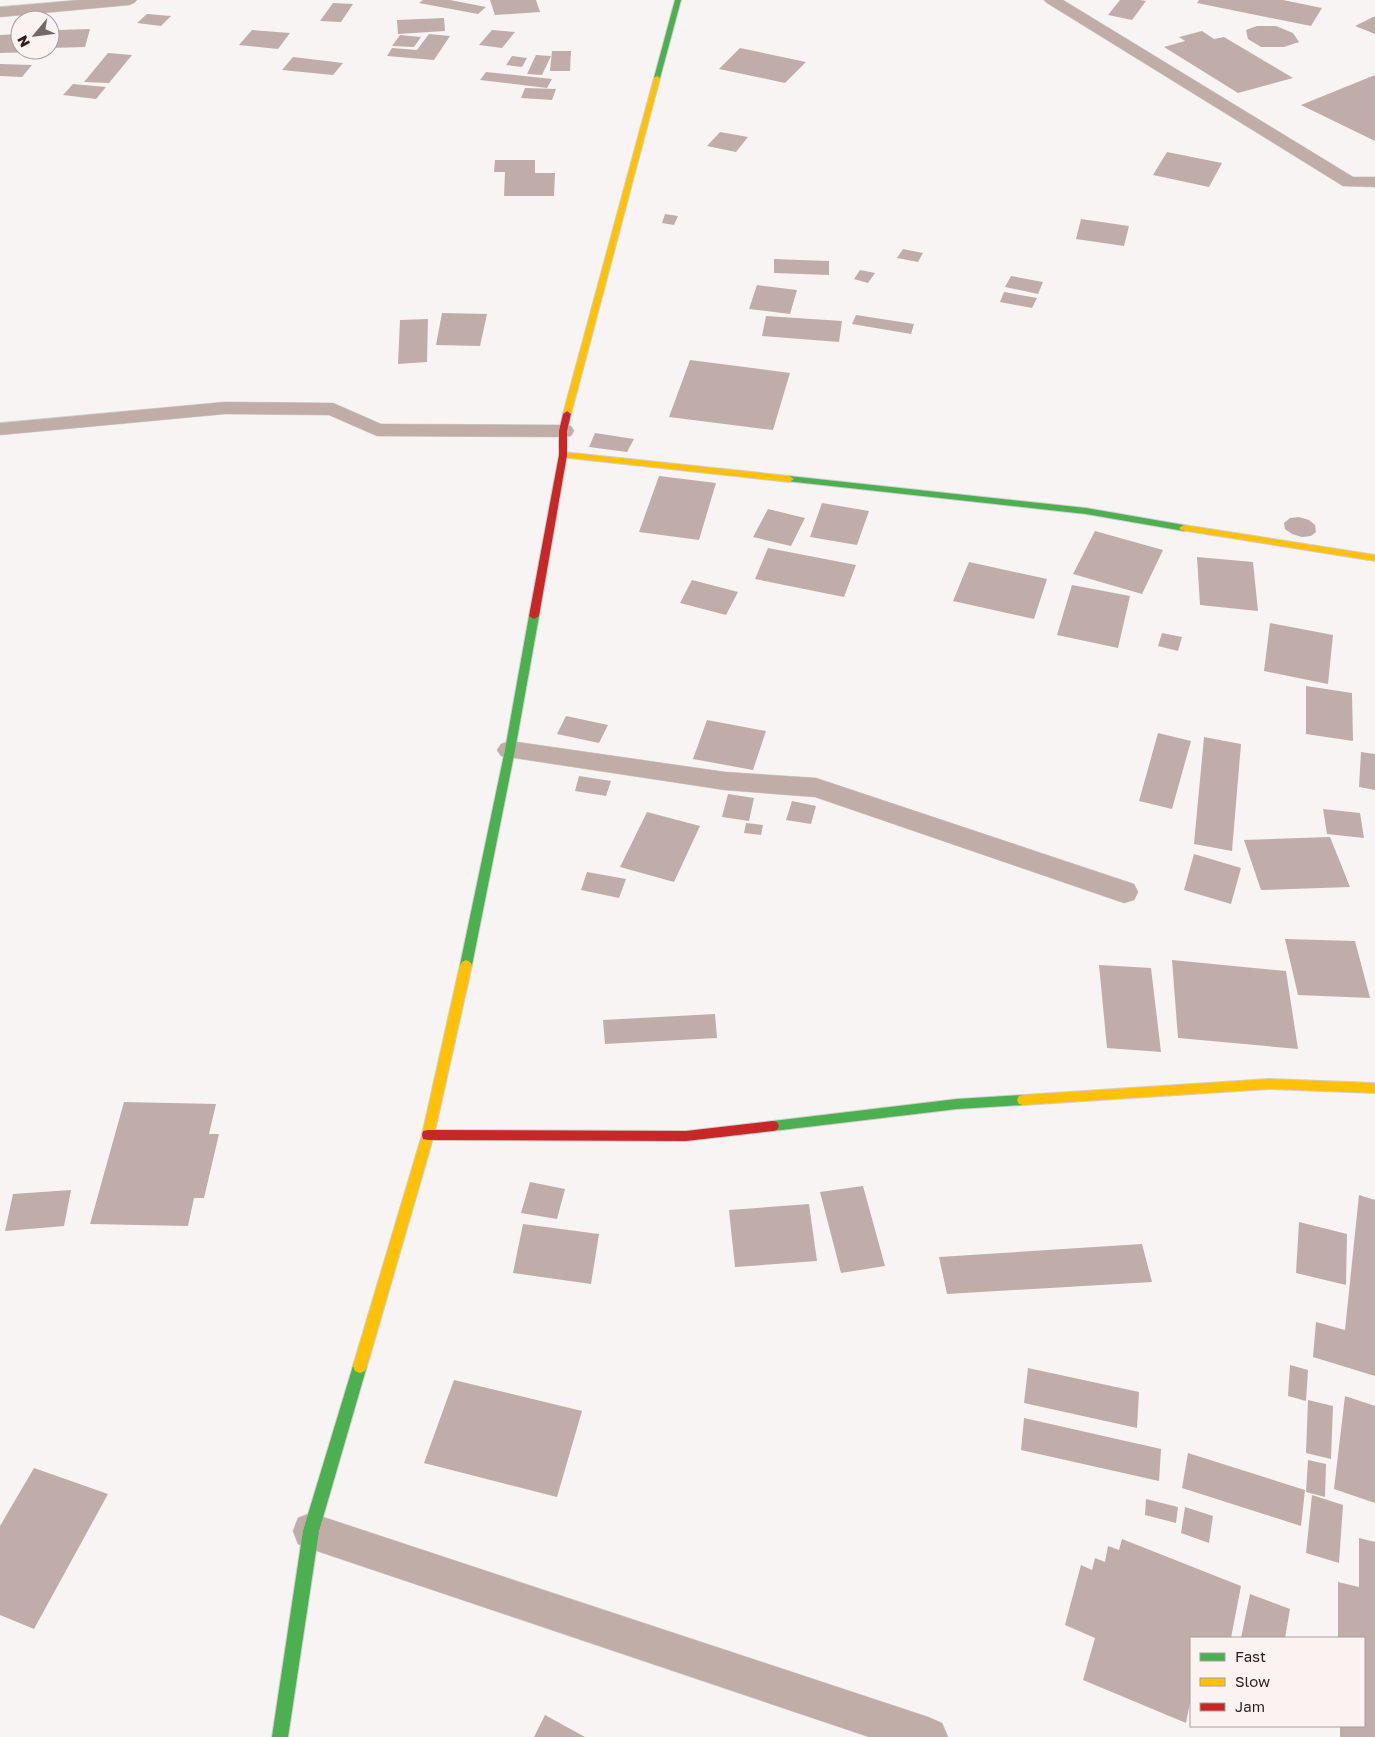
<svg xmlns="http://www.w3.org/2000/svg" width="1375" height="1737" viewBox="0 0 1375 1737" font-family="'Golos Text',sans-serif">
<rect width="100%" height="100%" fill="#f8f4f3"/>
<g fill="#c0ada9">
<path d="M423,0H450L486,7L478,14L419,3Z"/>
<path d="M490,0H536L540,12L495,15Z"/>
<path d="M1120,0H1140L1146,1L1132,20L1108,15Z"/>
<path d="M1199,0H1283L1322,8L1311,26L1197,3Z"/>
<path d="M333,3L353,4L341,22L320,21Z"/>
<path d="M147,14L171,16L161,26L137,23Z"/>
<path d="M1375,16V34L1355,26Z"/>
<path d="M444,18L445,31L398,34L397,20Z"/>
<path d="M1257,26H1276L1293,33L1299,42L1284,47H1261L1248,39L1246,30Z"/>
<path d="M90,29L85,47L50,48L57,30Z"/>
<path d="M252,30L290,33L278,49L239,45Z"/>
<path d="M492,30L515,32L502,48L479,45Z"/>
<path d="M1202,31L1214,39L1224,37L1293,78L1238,93L1164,47L1185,41L1179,37Z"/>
<path d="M20,34V50H37V52L0,53V35Z"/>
<path d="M429,34L450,36L434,60L387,56L392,48L417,50Z"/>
<path d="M400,35L421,37L414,47L392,46Z"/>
<path d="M740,48L806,62L785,83L719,69Z"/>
<path d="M552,51H571L570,71H550Z"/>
<path d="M108,53L132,55L109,83L84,82Z"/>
<path d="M536,55L551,56L542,75L527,74Z"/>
<path d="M512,56L527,58L522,67L506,65Z"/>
<path d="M293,57L343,63L333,75L282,70Z"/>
<path d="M0,64L32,65L22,77L0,76Z"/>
<path d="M486,72L552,79L547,88L480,80Z"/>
<path d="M1375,75V141L1301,105Z"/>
<path d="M73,84L106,87L96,99L63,95Z"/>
<path d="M525,88L556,89L552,100L521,98Z"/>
<path d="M720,132L748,137L736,152L707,146Z"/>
<path d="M1167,152L1222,163L1209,187L1153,175Z"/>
<path d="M495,160H535V173H555L554,196H504L505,172H494Z"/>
<path d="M665,214L678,216L674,225L662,223Z"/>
<path d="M1081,219L1129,226L1124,246L1076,239Z"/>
<path d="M903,249L923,253L918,262L897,258Z"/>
<path d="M774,259L829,261V275L774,273Z"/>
<path d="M860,270L875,273L868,283L854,279Z"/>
<path d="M1011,276L1043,282L1038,294L1005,287Z"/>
<path d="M757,285L797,290L790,314L749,309Z"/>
<path d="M1004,292L1037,298L1032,308L1000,302Z"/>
<path d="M442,313L487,314L480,346L436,345Z"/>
<path d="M856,315L914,324L911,334L852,324Z"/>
<path d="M766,316L842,321L839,342L762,336Z"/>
<path d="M428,319L427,362L398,364L400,320Z"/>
<path d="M690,360L790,373L773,430L669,417Z"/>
<path d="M595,433L634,439L627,452L589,447Z"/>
<path d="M659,476L716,483L699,540L639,532Z"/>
<path d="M822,503L869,511L857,545L810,537Z"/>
<path d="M768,509L805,518L791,546L753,537Z"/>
<path d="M1299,517L1309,520L1315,525L1316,532L1311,536L1302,537L1292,534L1285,529L1284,523L1290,518Z"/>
<path d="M1095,531L1163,550L1142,594L1073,574Z"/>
<path d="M768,548L856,565L844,597L755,579Z"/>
<path d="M1197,557L1253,562L1258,611L1200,605Z"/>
<path d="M969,562L1047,579L1034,619L953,601Z"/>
<path d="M692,580L738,592L726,615L680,603Z"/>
<path d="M1072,585L1130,596L1118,648L1057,635Z"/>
<path d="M1270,623L1333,635L1328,684L1264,671Z"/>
<path d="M1162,633L1182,637L1178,651L1158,646Z"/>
<path d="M1306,686L1352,693L1353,741L1306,734Z"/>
<path d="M566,716L608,725L599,743L557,734Z"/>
<path d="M707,720L766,731L753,770L693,759Z"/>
<path d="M1158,733L1191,741L1172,809L1139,801Z"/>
<path d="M1204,737L1241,744L1232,851L1194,844Z"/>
<path d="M1361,752L1375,754V790L1359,787Z"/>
<path d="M579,776L611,781L606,796L575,791Z"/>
<path d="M728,794L754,798L749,821L722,817Z"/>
<path d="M792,801L816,806L811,824L786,820Z"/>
<path d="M1323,809L1360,813L1364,838L1327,834Z"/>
<path d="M647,812L700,826L674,882L620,867Z"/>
<path d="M746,823L763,825L761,835L744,833Z"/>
<path d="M1330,837L1350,887L1261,890L1244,840Z"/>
<path d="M1194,854L1241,868L1231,904L1184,890Z"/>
<path d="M587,872L626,879L619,898L581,890Z"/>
<path d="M1285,939L1355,941L1370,998L1298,995Z"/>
<path d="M1172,960L1286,971L1298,1049L1178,1038Z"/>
<path d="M1099,965L1151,968L1161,1052L1107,1048Z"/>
<path d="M715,1014L717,1038L605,1044L603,1020Z"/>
<path d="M124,1102L216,1104L209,1134H219L204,1198H194L188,1226L90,1224Z"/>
<path d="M530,1182L565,1189L557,1219L521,1213Z"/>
<path d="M863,1186L885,1266L841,1273L820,1192Z"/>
<path d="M71,1190L64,1226L5,1231L13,1194Z"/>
<path d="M1359,1195L1375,1200V1376L1313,1357L1316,1322L1345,1330Z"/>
<path d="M809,1204L817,1261L735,1267L729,1210Z"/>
<path d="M1299,1222L1347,1234L1346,1285L1296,1273Z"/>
<path d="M523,1224L599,1234L591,1284L513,1273Z"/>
<path d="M1142,1244L1152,1282L947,1294L939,1257Z"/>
<path d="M1290,1365L1308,1370L1306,1401L1288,1396Z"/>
<path d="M1028,1368L1139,1392L1137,1428L1024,1403Z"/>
<path d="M454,1380L582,1411L557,1497L424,1463Z"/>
<path d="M1345,1396L1375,1406V1503L1334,1489Z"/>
<path d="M1308,1400L1333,1406L1331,1459L1306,1453Z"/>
<path d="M1024,1418L1161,1449L1159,1481L1021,1450Z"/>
<path d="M1188,1453L1305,1490L1301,1526L1182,1488Z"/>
<path d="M1308,1460L1326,1464L1325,1497L1306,1492Z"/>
<path d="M34,1468L108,1494L34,1629L0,1615V1526Z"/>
<path d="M1312,1495L1343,1505L1339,1563L1306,1553Z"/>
<path d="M1146,1499L1178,1507L1176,1523L1145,1515Z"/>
<path d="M1185,1507L1213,1516L1209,1543L1181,1533Z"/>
<path d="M1359,1538L1375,1542V1737H1340V1726H1364V1638H1338V1582L1359,1587Z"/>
<path d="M1122,1539L1241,1586L1231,1638H1191V1697L1186,1723L1083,1680L1095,1638L1065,1625L1081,1565L1092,1570L1095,1558L1105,1562L1108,1546L1119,1550Z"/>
<path d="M1250,1594L1290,1609L1285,1638H1241Z"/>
<path d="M545,1715L585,1737H534Z"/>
</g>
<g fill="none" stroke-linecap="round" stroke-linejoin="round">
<g stroke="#d2cecd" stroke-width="1">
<g id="street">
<path d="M79,0H137L134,3L129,5L0,17V7Z"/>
<path d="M1044,0H1063L1353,177H1375V187L1343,186L1047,3Z"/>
<path d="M225,402L333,403L381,424L563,425L571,426L574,431L571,436L563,437L377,436L329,415L225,414L0,435V423Z"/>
<path d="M510,741L725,772L816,778L1134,884L1138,892L1134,900L1124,903L815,797L725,790L501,756L497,750L501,744Z"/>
<path d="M311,1513L928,1717L942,1723L948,1737H869L311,1549L298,1544L293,1531L298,1518Z"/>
</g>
</g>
<g stroke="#d2cecd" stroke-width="2">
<g id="fast">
<path d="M675,0H681L660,78L657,80L654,78Z"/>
<path d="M789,476L1086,508L1184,525L1189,528L1184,531L1086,514L786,481V477Z"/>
<path d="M534,613L539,616L515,750L472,965L470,968H462L460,965L505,750L529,616Z"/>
<path d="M1023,1095L1027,1096L1029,1100L1027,1104L1023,1105L957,1109L773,1131L769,1130L767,1126L769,1122L773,1121L957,1099Z"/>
<path d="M360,1359L365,1361L367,1366L319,1531L288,1737H272L303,1531L353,1366L355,1361Z"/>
</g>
</g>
<g stroke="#d2cecd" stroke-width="2">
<g id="slow">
<path d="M657,76L660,78L571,414L567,417L564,416L563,414L654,78Z"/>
<path d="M563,452L789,476L794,479L789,482L560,457V453Z"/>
<path d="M1184,525L1375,555V561L1181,530L1179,528Z"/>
<path d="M466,960L470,962L472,965L434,1135L367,1366L365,1371L360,1373L355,1371L353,1366L422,1135L460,965L462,962Z"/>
<path d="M1269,1079L1375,1083V1093L1269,1089L1023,1105L1019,1104L1017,1100L1019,1096L1023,1095Z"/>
</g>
</g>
<g stroke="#d2cecd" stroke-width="2">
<g id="jam">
<path d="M567,411L571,414L567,431V455L539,616L534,619L529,616L559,455V431L563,414Z"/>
<path d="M773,1121L777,1122L779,1126L777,1130L773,1131L686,1141L428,1140L423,1139L422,1135L423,1131L428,1130L686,1131Z"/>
</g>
</g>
<use href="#street" fill="#c1ada8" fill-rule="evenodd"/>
<use href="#fast" fill="#4caf50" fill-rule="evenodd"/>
<use href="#slow" fill="#ffc107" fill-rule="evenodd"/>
<use href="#jam" fill="#c62828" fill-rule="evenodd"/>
</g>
<rect x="1190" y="1637" width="175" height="90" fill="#faf3f1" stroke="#a89e9c"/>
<rect x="1200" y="1653" width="25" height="8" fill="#4caf50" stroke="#a89e9c"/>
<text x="1235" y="1662" font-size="15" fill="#2c1f1c">Fast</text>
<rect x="1200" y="1678" width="25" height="8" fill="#ffc107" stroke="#a89e9c"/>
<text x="1235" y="1687" font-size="15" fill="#2c1f1c">Slow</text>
<rect x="1200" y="1703" width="25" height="8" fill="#c62828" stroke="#a89e9c"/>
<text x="1235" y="1712" font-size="15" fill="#2c1f1c">Jam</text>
<g transform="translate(35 35) rotate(241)"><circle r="24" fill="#faf3f1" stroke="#a89e9c"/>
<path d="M0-4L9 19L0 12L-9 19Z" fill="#736a67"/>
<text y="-8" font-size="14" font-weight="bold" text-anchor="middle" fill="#2c1f1c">N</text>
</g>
</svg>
